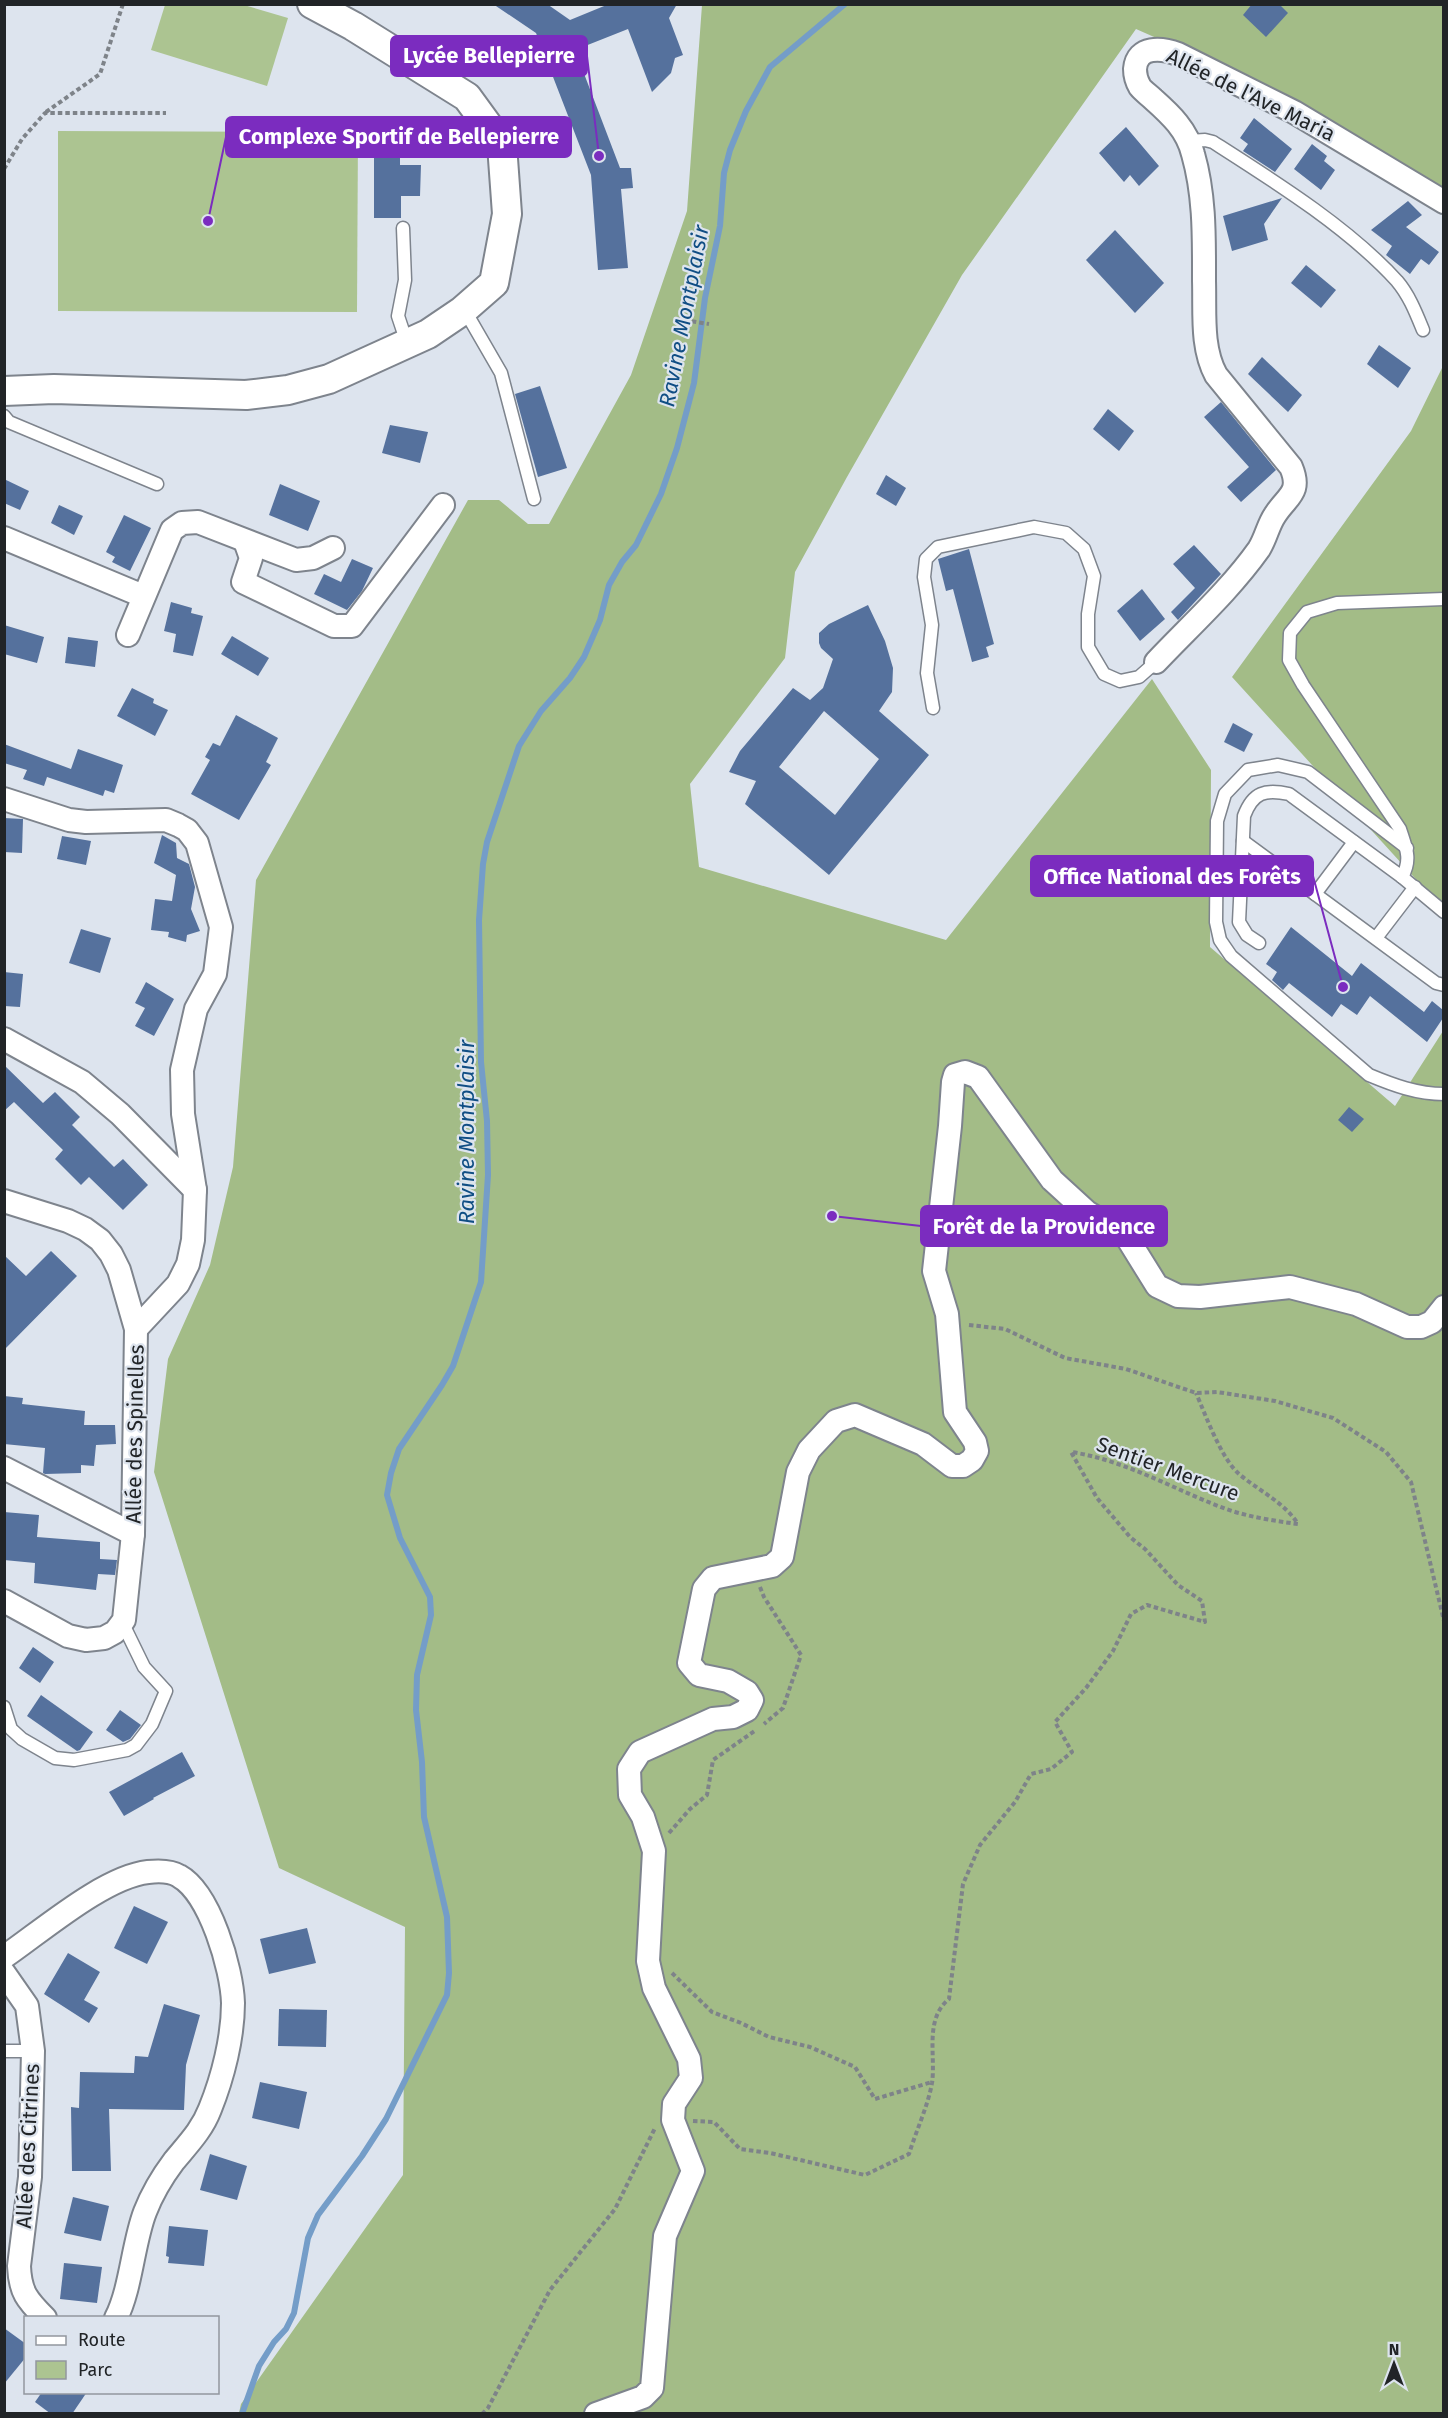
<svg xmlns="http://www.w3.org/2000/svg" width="1448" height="2418" viewBox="0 0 1448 2418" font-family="'Fira Sans',sans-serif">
<rect width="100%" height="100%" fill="#dde4ee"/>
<g fill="#acc491">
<path d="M165,5H244L288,18L267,86L151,50Z"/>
<path d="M58,131L358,132L357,312L58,311Z"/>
</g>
<g fill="#a3bc87">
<path d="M702,5H1443V205L1421,174L1297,100L1136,29L962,275L847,477L795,572L785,658L690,784L699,867L946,940L1152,679L1211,770L1210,947L1395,1106L1443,1031V2413H239L241,2404L403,2175L405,1927L279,1868L154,1472L168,1359L210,1265L233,1167L256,880L468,500H499L528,524H549L631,375L687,211Z"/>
<path d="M1443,366V909L1232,677L1411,431Z"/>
</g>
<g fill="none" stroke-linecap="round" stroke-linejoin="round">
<path stroke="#749dc8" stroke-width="6" d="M242,2414L259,2366L274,2342L286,2329L294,2313L308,2238L318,2215L362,2156L386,2119L447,1995L449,1973L447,1917L424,1817L422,1762L416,1710L417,1675L431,1615L430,1597L400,1538L387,1495L391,1473L399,1449L442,1385L453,1366L481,1282L488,1175L487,1121L481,1062L479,920L483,864L487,842L519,746L541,711L570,678L584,657L600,620L609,585L622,562L636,545L661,494L677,448L694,383L705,298L720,226L724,173L730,150L746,111L770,67L845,4"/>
</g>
<g fill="#55719d" fill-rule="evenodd">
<path d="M493,4H547L570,20L609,4H677L669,18L683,55L675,58L671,73L652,92L628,29L575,50L620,168H631L633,188L621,189L628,268L598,270L591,175L536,33Z"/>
<path d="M1252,4H1279L1288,13L1266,37L1243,15Z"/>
<path d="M1254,118L1292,149L1275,172L1243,151L1248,144L1240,138Z"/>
<path d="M1126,127L1159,166L1139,186L1130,175L1124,182L1099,153Z"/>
<path d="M1312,144L1327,156L1324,161L1335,170L1321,190L1294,169Z"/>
<path d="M374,153H400V165H421L420,196H401V218H374Z"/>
<path d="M1282,198L1264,224L1268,240L1232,251L1223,216Z"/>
<path d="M1408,201L1422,215L1406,227L1439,252L1429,265L1421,259L1410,274L1386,255L1392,246L1371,230Z"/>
<path d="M1115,230L1164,283L1135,313L1086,260Z"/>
<path d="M1306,265L1336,290L1321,308L1291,283Z"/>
<path d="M1379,345L1411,368L1398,388L1367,364Z"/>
<path d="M1262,357L1302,395L1288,412L1248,374Z"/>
<path d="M540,386L567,468L538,477L515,394Z"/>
<path d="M1221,402L1276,470L1241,502L1227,487L1249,467L1204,417Z"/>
<path d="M1108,409L1134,431L1119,451L1093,429Z"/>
<path d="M390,425L428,432L420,463L382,453Z"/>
<path d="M886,475L906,488L896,506L876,494Z"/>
<path d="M4,479L29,491L20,510L4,503Z"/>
<path d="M280,484L320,501L308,531L269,515Z"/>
<path d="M59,505L83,516L74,535L51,523Z"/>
<path d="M124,515L151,528L130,571L112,562L115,557L106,552Z"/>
<path d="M1194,545L1221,574L1178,620L1171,612L1195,588L1173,564Z"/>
<path d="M969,549L994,644L986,647L989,657L972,662L953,589L946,591L938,559Z"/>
<path d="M352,559L373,568L362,591L347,610L314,594L324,574L341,582Z"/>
<path d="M1142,589L1165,619L1140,641L1117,611Z"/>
<path d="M171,602L192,608L191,613L203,616L193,656L173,652L176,634L164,631Z"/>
<path d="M868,605L885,641L893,668L892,692L879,711L929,755L829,875L745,804L756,781L729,772L740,751L793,688L810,700L823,688L833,659L821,648L819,643V633L829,624ZM824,711L879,759L835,815L779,767Z"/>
<path d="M4,625L44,637L37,663L4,654Z"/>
<path d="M232,636L269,658L258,676L221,654Z"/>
<path d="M68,637L98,641L95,667L65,663Z"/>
<path d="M132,688L154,699L153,703L168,710L155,736L117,716Z"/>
<path d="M236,715L278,738L266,762L271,765L239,820L191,794L210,760L205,757L213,743L220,746Z"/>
<path d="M1233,723L1253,734L1244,752L1224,742Z"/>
<path d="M4,744L71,769L78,749L123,765L114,793L105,790L103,796L47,777L44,786L23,779L27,770L4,763Z"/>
<path d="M4,818L23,819L22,853L4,852Z"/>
<path d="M162,835L176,843L177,858L189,864L195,887L191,909L200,931L187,935L186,942L168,937L169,932L151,930L155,899L172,901L176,875L154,863Z"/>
<path d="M62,836L91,841L86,865L57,859Z"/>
<path d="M1291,927L1352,976L1361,963L1424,1012L1432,1001L1443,1010V1018L1427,1042L1370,996L1357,1015L1341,1004L1332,1017L1289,983L1283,990L1272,980L1277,972L1266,964Z"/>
<path d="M81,929L111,938L100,973L69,963Z"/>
<path d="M4,972L23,974L20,1007L4,1006Z"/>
<path d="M146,982L174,999L154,1036L135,1026L145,1008L135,1003Z"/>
<path d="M4,1065L43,1103L55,1092L80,1117L72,1125L114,1167L123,1159L148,1185L123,1210L89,1177L81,1185L55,1159L63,1150L14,1102L4,1111Z"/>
<path d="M1349,1107L1364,1119L1352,1132L1338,1120Z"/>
<path d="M51,1251L77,1276L4,1350V1255L26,1276Z"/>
<path d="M4,1396L23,1398L22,1404L85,1411L84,1425H115L116,1444L96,1445L94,1466L81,1465V1473L45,1474L43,1473L45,1448L4,1444Z"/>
<path d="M4,1512L39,1515L37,1537L100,1542V1559L117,1560L115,1575L98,1574L96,1590L34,1583L35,1563L4,1560Z"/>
<path d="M33,1647L54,1662L40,1683L19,1668Z"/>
<path d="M41,1695L93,1732L80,1750L77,1751L27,1716Z"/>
<path d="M120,1710L141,1725L130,1739L123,1742L106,1730Z"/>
<path d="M182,1752L195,1776L153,1798L154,1799L124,1816L109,1792Z"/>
<path d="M134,1906L168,1922L147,1964L114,1948Z"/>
<path d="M307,1928L316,1963L269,1974L260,1939Z"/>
<path d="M68,1953L100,1972L84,2000L98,2008L89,2023L44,1994Z"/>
<path d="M164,2004L200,2015L186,2065L184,2110L109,2109L111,2171H72L71,2107L79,2108L80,2072L134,2073L135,2056L148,2057Z"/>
<path d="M279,2009L327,2010L326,2047L278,2046Z"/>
<path d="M260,2082L307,2092L299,2129L252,2118Z"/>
<path d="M210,2154L247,2166L237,2200L200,2190Z"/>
<path d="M73,2197L109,2206L101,2241L64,2233Z"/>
<path d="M169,2226L208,2230L204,2266L168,2263L169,2257L166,2256Z"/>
<path d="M64,2263L102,2267L97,2303L60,2299Z"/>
<path d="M4,2328L26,2344V2357L4,2384Z"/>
<path d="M42,2392H87L72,2414H51L35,2402Z"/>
</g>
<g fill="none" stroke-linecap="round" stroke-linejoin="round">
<g stroke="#7e848d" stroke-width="15">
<g id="service">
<path d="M1189,141L1205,140L1213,142C1274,181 1349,228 1397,281C1409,295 1416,313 1423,330"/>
<path d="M403,228L405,280L398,316L407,343"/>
<path d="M464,309L501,373L534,499"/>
<path d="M4,416L9,422L157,484"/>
<path d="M933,708L927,673L932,625L924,577L926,559L938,547L1034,527L1066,533L1084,549L1094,576L1088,614V647L1104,674L1120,681L1139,677L1156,662"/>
<path d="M1243,841L1436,983L1444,985"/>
<path d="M1407,848L1308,772L1278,765L1248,770L1225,794L1217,821L1216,922L1220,940L1231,956L1369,1075C1393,1085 1417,1094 1444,1094"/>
<path d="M1402,877C1412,859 1406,848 1400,829L1303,685L1289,660L1290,633L1307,612L1337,603L1444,599"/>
<path d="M1315,894L1354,842"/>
<path d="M1376,938L1415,887"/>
<path d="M1259,943L1247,935L1239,922L1244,816C1253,792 1265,789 1289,794L1402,877L1444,912"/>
<path d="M4,1707L11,1729L22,1739L55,1758L74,1760L127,1750L136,1745L152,1724L166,1691L144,1667L122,1622"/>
<path d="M4,2051H33"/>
</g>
</g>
<g stroke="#7e848d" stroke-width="26">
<g id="minor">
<path d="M4,538L143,596"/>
<path d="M245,541L251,558L243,582L334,626H352L443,505"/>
<path d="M128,635L172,530L182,523L198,522L296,560L313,558L333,548"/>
<path d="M1156,662C1191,625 1230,590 1259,549C1266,538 1268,525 1275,515C1287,496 1302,493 1291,467L1216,375C1201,347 1205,313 1204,281C1204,238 1205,196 1193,154C1187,130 1171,115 1153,99C1149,95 1143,91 1140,87C1137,82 1135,75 1135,69C1137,45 1162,48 1178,54L1294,112L1444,202"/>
<path d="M4,799L69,820L86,822L166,820L178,825L187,830L197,843L221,927L215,974L196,1009L182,1070L183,1114L195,1190L193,1240L188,1264L178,1284L136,1329"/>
<path d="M4,1039L82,1082L120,1114L195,1190"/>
<path d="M4,1201L68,1221L85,1229L100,1240L111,1254L119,1270L136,1329L133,1534L124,1620L115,1632L104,1638L86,1640L68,1636L4,1601"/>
<path d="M4,1468L133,1534"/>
<path d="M4,1957C42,1931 104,1877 148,1872C157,1871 171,1871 179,1876C210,1893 232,1969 233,2003C233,2037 223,2077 210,2109C202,2130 188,2144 174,2161C162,2177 152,2194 145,2212C133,2243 131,2289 116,2318"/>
<path d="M4,1973L27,2006L33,2051L30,2177L19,2266C20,2292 27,2300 45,2318"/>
<path d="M596,2414L643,2397L652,2388L665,2236L693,2171L673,2120L674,2104L691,2078L689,2059L654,1988L648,1961L654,1851L643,1817L630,1795L629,1769L640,1752L713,1719L733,1717L747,1710L752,1700L747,1692L728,1681L699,1675L689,1663L704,1589L713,1578L772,1566L782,1557L798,1472L809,1450L836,1421L855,1415L923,1444L952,1466H963L972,1460L977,1451L975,1442L955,1412L947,1314L934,1271L950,1126L953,1082L955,1075L965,1072L978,1077L1052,1180L1087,1212L1126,1236L1157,1286L1178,1296L1200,1297L1290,1287L1356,1304L1407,1327H1421L1432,1322L1444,1307"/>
</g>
</g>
<g stroke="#7e848d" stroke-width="32">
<path id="tertiary" d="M4,391L54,389L246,395L288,390L329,379L428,334L462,311L494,283L507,214L502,145L467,97L353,26L312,4"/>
</g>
<g stroke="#7e8389" stroke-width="4" stroke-dasharray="4.5 3" stroke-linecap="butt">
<path d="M46,112L100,74L123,4"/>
<path d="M4,169L22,139L45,113H166"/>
<path d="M677,319L709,324"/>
<path d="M969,1325L1005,1329L1065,1358L1126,1369L1196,1393L1217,1392L1275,1401L1333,1418L1386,1452L1411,1482L1444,1621"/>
<path d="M760,1587L764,1597L801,1655L783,1708L764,1724"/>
<path d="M669,1833L690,1809L707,1795L713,1760L756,1730"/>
<path d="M672,1973L712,2012L741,2023L769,2037L810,2047L855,2067L875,2099L932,2082"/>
<path d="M693,2121L714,2122L740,2149L770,2153L865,2175L909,2154C916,2131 928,2106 932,2083C936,2056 924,2019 949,1999L963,1884L980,1845L1015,1802L1031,1774L1051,1769L1072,1752L1055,1722L1086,1688L1113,1651L1131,1614L1147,1605L1205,1622L1202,1601L1178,1585L1145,1549L1130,1537L1097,1498L1071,1452C1125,1460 1175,1490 1226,1509C1249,1517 1275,1521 1298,1524C1284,1502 1259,1491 1239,1474C1221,1458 1206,1416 1196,1393"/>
<path d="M482,2414L488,2408L550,2290L615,2209L655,2128"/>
</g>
<use href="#service" stroke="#fff" stroke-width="12"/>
<use href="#minor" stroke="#fff" stroke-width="22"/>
<use href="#tertiary" stroke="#fff" stroke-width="28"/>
</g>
<g text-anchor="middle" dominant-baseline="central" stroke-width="4.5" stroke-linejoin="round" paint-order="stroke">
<g font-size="21" fill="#212427" stroke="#dde4ee">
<text transform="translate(1251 95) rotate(26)">Allée de l'Ave Maria</text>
<text transform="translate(135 1434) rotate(-89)">Allée des Spinelles</text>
<text transform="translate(1168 1469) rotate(20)">Sentier Mercure</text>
<text transform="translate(28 2146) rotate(-87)">Allée des Citrines</text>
</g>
<g font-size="22" font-style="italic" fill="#104e84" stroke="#dde4ee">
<text transform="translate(684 316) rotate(-79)">Ravine Montplaisir</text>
<text transform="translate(466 1132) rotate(-90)">Ravine Montplaisir</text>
</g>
</g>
<path fill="none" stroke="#7b2cbf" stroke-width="2" d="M599 156L587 56M208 221L226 137M1343 987L1313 876M832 1216L921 1226"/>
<g fill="#7b2cbf" stroke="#dde4ee" stroke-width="2">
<circle cx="599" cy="156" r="6"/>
<circle cx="208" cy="221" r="6"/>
<circle cx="1343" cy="987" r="6"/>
<circle cx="832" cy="1216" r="6"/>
</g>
<g fill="#7b2cbf" stroke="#7b2cbf" stroke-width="2">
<rect x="391" y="36" width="196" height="40" rx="6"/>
<rect x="226" y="117" width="345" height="40" rx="6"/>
<rect x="1031" y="856" width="282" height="40" rx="6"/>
<rect x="921" y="1206" width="246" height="40" rx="6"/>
</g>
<g font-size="22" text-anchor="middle" font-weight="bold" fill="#fff">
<text x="489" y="63">Lycée Bellepierre</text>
<text x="399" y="144">Complexe Sportif de Bellepierre</text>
<text x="1172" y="884">Office National des Forêts</text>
<text x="1044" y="1234">Forêt de la Providence</text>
</g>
<rect width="1448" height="2418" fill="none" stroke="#212427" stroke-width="12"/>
<rect x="24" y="2316" width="195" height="78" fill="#dde4ee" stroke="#92979e" stroke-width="1.5"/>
<rect x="36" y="2336" width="30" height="9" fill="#ffffff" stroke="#92979e" stroke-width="1.5"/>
<text x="78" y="2346" font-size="18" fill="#212427">Route</text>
<rect x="36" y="2361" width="30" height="18" fill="#acc491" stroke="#92979e" stroke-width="1.5"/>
<text x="78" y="2376" font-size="18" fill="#212427">Parc</text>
<g transform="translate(1394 2364)" stroke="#dde4ee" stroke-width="4.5" paint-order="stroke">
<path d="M0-4.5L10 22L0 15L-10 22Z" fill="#212427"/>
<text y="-9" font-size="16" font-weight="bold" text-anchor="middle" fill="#212427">N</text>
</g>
</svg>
